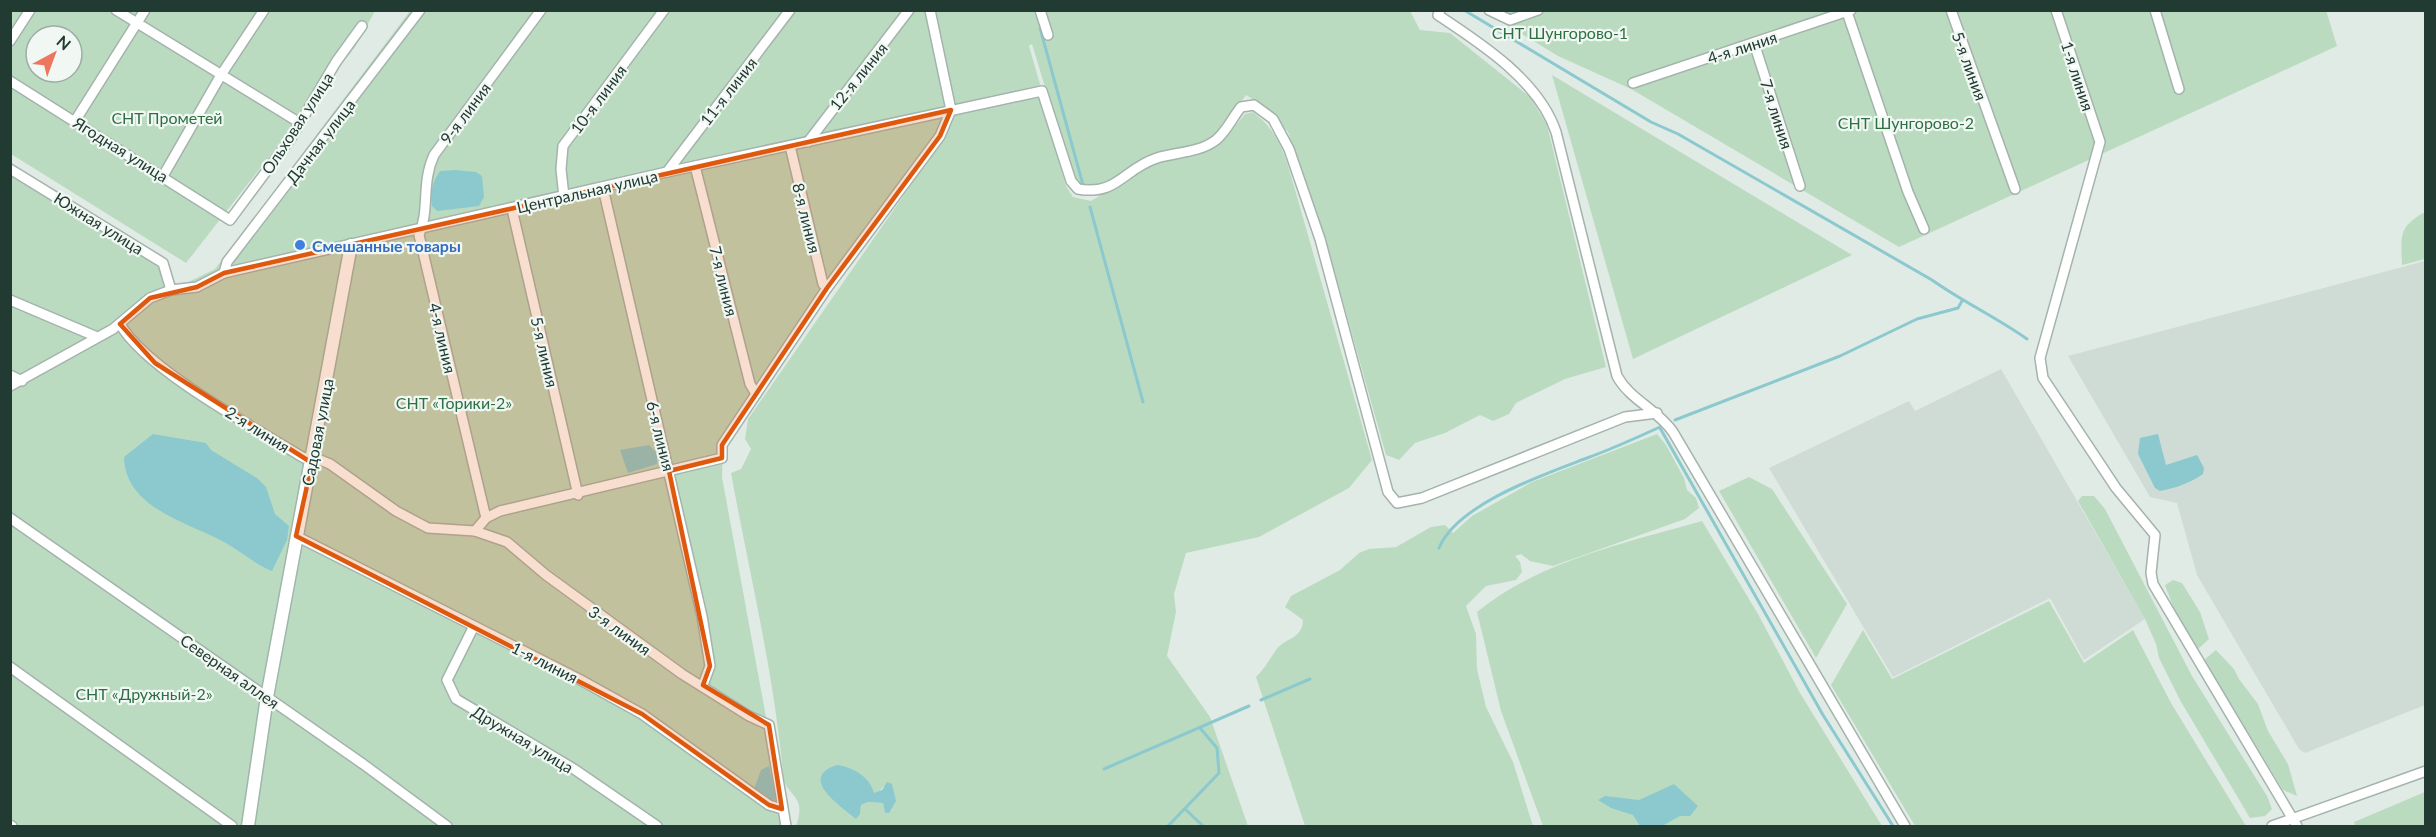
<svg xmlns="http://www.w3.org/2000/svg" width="2436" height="837" viewBox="0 0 2436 837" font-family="Lato,sans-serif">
<rect width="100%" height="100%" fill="#e1ebe6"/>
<g fill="#cfdbd5">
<path d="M2425,261V705L2305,753L2299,749L2197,575L2177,503L2150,497L2068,356Z"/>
<path d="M2001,369L2145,619L2084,660L2050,598L1893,677L1769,468L1909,401L1915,411Z"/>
</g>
<g fill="#bbdbc1" fill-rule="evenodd">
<path d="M2326,10L2337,46L1899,247L1631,89L1558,56L1484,11Z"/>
<path d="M10,11H375L355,47L186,263L11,154ZM36,36H72V72H36Z"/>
<path d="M410,11H1410L1420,30L1450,33L1530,97L1547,125L1606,367L1565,379L1516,403L1509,414L1493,421L1480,415L1445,433L1415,443L1399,460L1386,455L1326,241L1288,132L1266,107L1246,95L1213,140L1171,152L1103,188L1079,187L1073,180L1032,44L1029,46L1042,91L951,110L949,120L868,230L723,445L722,477L786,826H11L10,169L163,263L172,290L215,269Z"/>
<path d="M1552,75L1852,255L1633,359Z"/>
<path d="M1040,97L1066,186L1073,197L1091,201L1157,161L1218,146L1245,114L1253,112C1282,134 1286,160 1296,193L1372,460L1349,488L1259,537L1186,553L1174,594L1176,612L1167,656L1210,717L1248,826H796C808,793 785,798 783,774C774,673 749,572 731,473L741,469L751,449L745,439L748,419L943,139L956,114ZM884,786L885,813L883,803L868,802L861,805L856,818L836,801L879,792Z"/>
<path d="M2425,212V259L2402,265C2401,236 2398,227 2425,212Z"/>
<path d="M1657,434L1666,445L1684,478L1687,490L1696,498L1699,508L1685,519L1553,566L1530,561L1521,554L1515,556L1520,562L1522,572L1516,580L1486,586L1466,606L1476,634L1477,669L1486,707L1513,762L1533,826H1305L1256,677C1264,669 1269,660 1276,650C1284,638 1303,639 1303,620L1285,607L1291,596L1340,570L1359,553L1369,549L1396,547L1431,527L1445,525L1453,533L1472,516L1532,482Z"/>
<path d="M1749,477L1772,489L1847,604L1816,658L1719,491Z"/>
<path d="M2082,496H2094L2105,509L2192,676L2267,796L2272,809L2265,816L2250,818L2180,700L2159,658L2156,644L2145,619L2078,501Z"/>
<path d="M1702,521L1758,614L1800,693L1882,826H1543L1501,711L1477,612C1537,562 1628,542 1702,521Z"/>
<path d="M2173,580L2182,583L2200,612L2209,639L2197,650L2178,620L2165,585Z"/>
<path d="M2049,601L2084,663L2133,630L2171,703L2246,826H1915L1831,685L1863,630L1892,679Z"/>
<path d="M2216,650L2234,669L2239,679L2258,704L2268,731L2288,764L2297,796L2283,790L2204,660Z"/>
<path d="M2425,792V826H2355L2354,822Z"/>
</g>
<g fill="#8bc9ce">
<path d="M455,170L476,172L482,176L484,197L479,206L437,211L432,206C430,193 432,182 440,171Z"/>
<path d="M153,434L206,443L211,450L257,478L266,487L275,514L289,526L287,540L272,571C254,564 241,551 224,542C187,522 125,508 124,457Z"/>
<path d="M2158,434L2166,465L2197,455L2204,468L2203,474C2190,483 2176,488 2160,491L2155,488L2138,454L2140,438Z"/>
<path d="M649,445L657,453V464L628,473L620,450Z"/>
<path d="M837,765C853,767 870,777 874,793L882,790L887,782L892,784L896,801L889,813H885L883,803L868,802L861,805L860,814L856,819C841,806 797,778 837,765Z"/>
<path d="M769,766L776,798L774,802L754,789L761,770Z"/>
<path d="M1674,784L1698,806L1690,816H1680L1662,826H1640L1633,815L1611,808L1598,800L1605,796L1639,800Z"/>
</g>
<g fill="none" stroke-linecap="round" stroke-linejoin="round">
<g stroke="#8bc9ce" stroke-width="3">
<path d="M1464,10L1651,122L1678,134L1932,280C1963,302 1996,317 2027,339"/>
<path d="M1040,28L1083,185"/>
<path d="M1090,207L1143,402"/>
<path d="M1675,420L1840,356L1917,319L1958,308L1962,301"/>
<path d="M1660,428L1823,715L1893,826"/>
<path d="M1439,548C1457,504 1545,474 1587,458C1612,449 1636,438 1660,427"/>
<path d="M1261,700L1310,679"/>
<path d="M1104,769L1249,706"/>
<path d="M1185,809L1203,826"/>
<path d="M1168,826L1219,773L1217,748L1200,728"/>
</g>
<g stroke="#a4b3ac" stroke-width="12">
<g id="street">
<path d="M116,10L300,123"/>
<path d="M1040,10L1048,35"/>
<path d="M1440,10L1438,15C1482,44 1539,81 1556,132L1617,376C1630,400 1657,409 1673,432L1905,826"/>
<path d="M1489,10L1510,20L1538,10"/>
<path d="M1951,10L2015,189"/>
<path d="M2056,10L2100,142L2040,358L2043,378L2116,488L2155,535L2151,573L2153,584L2297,826"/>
<path d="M2155,10L2179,89"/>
<path d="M1847,12L1908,192L1924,229"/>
<path d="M10,41L30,10"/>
<path d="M1754,43L1800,186"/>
<path d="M10,81L230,220L291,138L336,62L362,26"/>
<path d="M1633,83L1851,10"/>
<path d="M75,121L145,10"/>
<path d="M808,142L909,10"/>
<path d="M790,146L823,284L827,288"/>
<path d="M695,166L750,384L756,394"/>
<path d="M10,169L163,263L171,290"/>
<path d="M667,172L790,10"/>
<path d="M163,176L221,75L264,10"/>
<path d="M603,188L702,616L710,666L703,685"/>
<path d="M564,197L561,169L563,146L664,10"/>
<path d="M512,209L578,495"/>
<path d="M224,273L227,262L420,10"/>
<path d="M10,300L97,337"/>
<path d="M120,324C146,370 257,429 304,458L313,457L330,464L396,511L428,528L475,531L507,542L546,575L682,674L749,716L769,725L786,826"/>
<path d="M10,375L22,381"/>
<path d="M10,386L113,329L150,298L171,290L197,287L224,273L667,172L1042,91L1071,181L1078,189C1117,196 1123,169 1157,158C1176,152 1199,153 1216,140C1227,131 1232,118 1241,107L1254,105L1273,119L1289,149L1320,239L1388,492L1397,503L1422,498L1625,417L1657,413"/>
<path d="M10,518L363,764L447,826"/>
<path d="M486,518L419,235C430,209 421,183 434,155L541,10"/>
<path d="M475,531L486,518L500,511L722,458V445L827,288L940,136L951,110L930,10"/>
<path d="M296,536L579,679L642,714L769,805L782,809"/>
<path d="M474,626L447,680L456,699L574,769L657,826"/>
<path d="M10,667L232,826"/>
<path d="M10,825L12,826"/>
<path d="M2272,826L2426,771"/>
</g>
</g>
<g stroke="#a0b6ad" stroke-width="15">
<path id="secondary" d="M248,826L267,697L351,245"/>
</g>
<use href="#street" stroke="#fff" stroke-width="9"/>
<use href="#secondary" stroke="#fff" stroke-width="12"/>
</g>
<path fill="#de580e" fill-opacity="0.2" stroke="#de580e" stroke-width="4.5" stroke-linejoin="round" d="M951,110L940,136L827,288L722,445V458L669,471L710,666L703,685L769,725L782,809L769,805L642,714L296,536L312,463L155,363L120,324L150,298L197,287L224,273Z"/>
<circle fill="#3f7fe0" stroke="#f1f8f4" stroke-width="2" cx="300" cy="245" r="6"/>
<g text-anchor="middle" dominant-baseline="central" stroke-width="4.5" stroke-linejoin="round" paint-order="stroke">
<g font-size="16" fill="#2e7043" stroke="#f1f8f4">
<text x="1560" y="32">СНТ Шунгорово-1</text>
<text x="167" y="117">СНТ Прометей</text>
<text x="1906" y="122">СНТ Шунгорово-2</text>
<text x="454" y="402">СНТ «Торики-2»</text>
<text x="144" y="693">СНТ «Дружный-2»</text>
</g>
<g font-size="16" fill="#223b32" stroke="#f1f8f4">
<text transform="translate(1742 47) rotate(-18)">4-я линия</text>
<text transform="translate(1970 66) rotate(70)">5-я линия</text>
<text transform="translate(858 76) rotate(-51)">12-я линия</text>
<text transform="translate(2078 76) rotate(72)">1-я линия</text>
<text transform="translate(728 91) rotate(-52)">11-я линия</text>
<text transform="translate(598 99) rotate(-53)">10-я линия</text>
<text transform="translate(465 113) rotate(-53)">9-я линия</text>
<text transform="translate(1777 114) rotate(72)">7-я линия</text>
<text transform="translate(297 123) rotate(-57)">Ольховая улица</text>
<text transform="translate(320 141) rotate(-52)">Дачная улица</text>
<text transform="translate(121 149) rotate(32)">Ягодная улица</text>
<text transform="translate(587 191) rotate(-13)">Центральная улица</text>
<text transform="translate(807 218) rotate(76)">8-я линия</text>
<text transform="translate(99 223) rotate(32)">Южная улица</text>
<text transform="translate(724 281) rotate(76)">7-я линия</text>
<text transform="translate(443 338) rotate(77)">4-я линия</text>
<text transform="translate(545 352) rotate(77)">5-я линия</text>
<text transform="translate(258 429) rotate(32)">2-я линия</text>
<text transform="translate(317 432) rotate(-79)">Садовая улица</text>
<text transform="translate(661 436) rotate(76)">6-я линия</text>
<text transform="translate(620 630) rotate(36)">3-я линия</text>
<text transform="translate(545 662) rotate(27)">1-я линия</text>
<text transform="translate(230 671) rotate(35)">Северная аллея</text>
<text transform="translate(523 739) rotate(31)">Дружная улица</text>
</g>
<g font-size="16" font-weight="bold" fill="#366cbe" stroke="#f1f8f4" text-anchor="start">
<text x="312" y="245">Смешанные товары</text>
</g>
</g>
<rect width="2436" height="837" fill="none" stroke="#223b32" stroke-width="24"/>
<g transform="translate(54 54) rotate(41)"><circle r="28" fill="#f1f8f4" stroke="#9eaca6" stroke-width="1.5"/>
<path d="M0-4.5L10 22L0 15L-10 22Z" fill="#ec765e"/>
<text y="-9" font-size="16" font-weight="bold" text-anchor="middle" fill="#223b32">N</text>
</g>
</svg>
